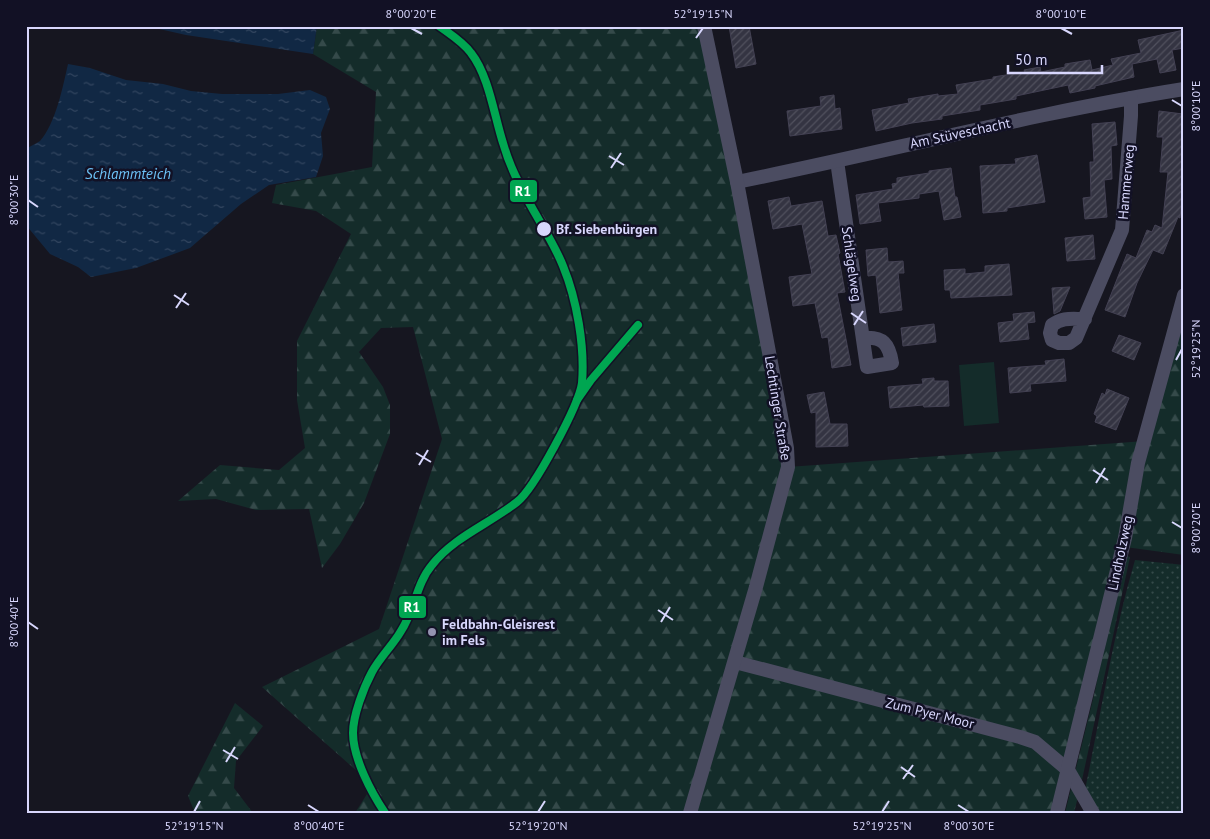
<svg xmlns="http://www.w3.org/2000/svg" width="1210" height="839" viewBox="0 0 1210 839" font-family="'PT Sans',sans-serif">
<defs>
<pattern id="grass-dots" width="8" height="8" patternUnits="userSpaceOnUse" patternTransform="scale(1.25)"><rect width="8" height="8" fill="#142c2a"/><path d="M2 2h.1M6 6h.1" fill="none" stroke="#354a4a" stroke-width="1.8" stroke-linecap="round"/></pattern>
<pattern id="forest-firs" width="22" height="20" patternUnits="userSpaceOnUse" patternTransform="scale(1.25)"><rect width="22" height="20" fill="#142c2a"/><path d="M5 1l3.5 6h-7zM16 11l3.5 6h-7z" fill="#354a4a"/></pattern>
<pattern id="water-ripples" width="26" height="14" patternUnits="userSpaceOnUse" patternTransform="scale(1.25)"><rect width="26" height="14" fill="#112844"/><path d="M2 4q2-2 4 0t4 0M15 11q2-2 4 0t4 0" fill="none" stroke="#334660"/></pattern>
<pattern id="building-hatch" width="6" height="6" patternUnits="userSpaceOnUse" patternTransform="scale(1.25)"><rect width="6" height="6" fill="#343442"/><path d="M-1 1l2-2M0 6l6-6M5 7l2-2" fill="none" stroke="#51515e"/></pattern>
</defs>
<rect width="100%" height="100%" fill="#161620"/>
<path fill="url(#grass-dots)" d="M1135,560L1184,565V813H1082L1086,800L1085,790C1101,713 1113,635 1135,560Z"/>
<g fill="url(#forest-firs)">
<path d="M317,26H704L788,467L1145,441L1184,291V555L1118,546L1051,813H355L367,794L358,772L262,687L379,629L442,439L413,327L381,328L359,352L383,387L390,405V434L364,503L340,544L322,568L309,509L256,510L216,499L178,501L220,465L279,470L305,448L297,400V341L351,234L316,211L272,203L276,185L372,167L376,92L313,54Z"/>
<path d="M1125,555L1130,557L1082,780L1074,813H1065L1095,691L1111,609Z"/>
<path d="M235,703L263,726L236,761L234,788L253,813H195L188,796Z"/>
</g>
<path fill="#142c2a" d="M994,362L999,423L964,426L959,365Z"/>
<g fill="url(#water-ripples)">
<path d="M146,26H317L313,54L186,35Z"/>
<path d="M68,64L90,68L126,80L163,84L191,91L222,94H278L310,90L326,97L330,109L321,133L323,156L316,177L269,185L241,204L190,248L136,268L91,277L78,267L50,254L26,225V149C30,146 36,144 40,141C56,123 63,86 68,64Z"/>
</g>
<g fill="url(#building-hatch)" stroke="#434153">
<path d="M729,26H749L756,64L736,68Z"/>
<path d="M1184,30V48L1172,50L1176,70L1160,73L1157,59L1132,64L1134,77L1095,86V88L1070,93L1068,85L1016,96V99L980,105V110L942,116V119L912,123L876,131L872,110L909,103L908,99L938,94V96L958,94L956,85L993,79V77L1025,72L1024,70L1040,67L1041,72L1065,67V64L1090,60L1092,70L1113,65L1111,59L1141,53L1138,40Z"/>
<path d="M834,95L835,109L840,108L842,129L790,136L787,111L821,106L820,97Z"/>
<path d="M1159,111L1183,114L1181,134H1184L1181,189H1183L1180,218L1178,217L1163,254L1153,250L1137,283L1125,317L1105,310L1119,274L1127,254L1136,258L1147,230L1152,232L1155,225L1162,228L1168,172H1160L1163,137H1157Z"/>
<path d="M1115,122L1117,145L1111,146L1112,179L1104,180L1107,217L1085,219L1083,198L1091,197L1090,162H1094L1092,124Z"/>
<path d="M1037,155L1045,202L1007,208V211L983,213L980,166L1016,164L1015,159Z"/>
<path d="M951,168L955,197H957L961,217L944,220L939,191L919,194V198L878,203L881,221L860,224L856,195L893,189L892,184L897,183V178L929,173V171Z"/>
<path d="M789,197L791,206L822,201L828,236L836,235L840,253L838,254L845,292L837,293L851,365L832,368L828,337L822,338L815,303L793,306L789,277L812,274L802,224L773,229L768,201Z"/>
<path d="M1093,235L1095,259L1067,261L1065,238Z"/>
<path d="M887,248L888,262L903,261L904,273H898L902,310L880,313L876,275L868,276L866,250Z"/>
<path d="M1009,264L1012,295L951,298L950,290H945L944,270L965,269V274L985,272V266Z"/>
<path d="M1070,287L1060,311L1054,314L1052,288Z"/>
<path d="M1034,312L1035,322L1027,323L1029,339L1000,342L998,323L1014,321L1013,314Z"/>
<path d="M934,324L936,342L903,346L901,328Z"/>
<path d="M1119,335L1141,343L1134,360L1112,351Z"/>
<path d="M1064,359L1066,381L1030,384L1031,391L1010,393L1008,368L1046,365L1045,361Z"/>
<path d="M934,378V381H948L949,406L924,407L923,405L890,408L888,387L923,384L922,379Z"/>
<path d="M1107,389L1129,398L1116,430L1095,422L1097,416L1094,414L1102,393L1105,395Z"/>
<path d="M824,392L830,424H847L848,446L816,447V412L811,413L807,395Z"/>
</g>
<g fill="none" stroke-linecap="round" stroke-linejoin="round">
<g stroke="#4b4c61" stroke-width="14">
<path d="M837,161L867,367L892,363C889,344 883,336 863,338"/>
<path d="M737,182C886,152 1033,113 1184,89"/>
<path d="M1085,319C1071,319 1063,317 1052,325L1050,333L1052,340L1059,343H1069L1076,338L1122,230L1131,116V98"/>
<path d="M735,662L1020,737L1035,742L1068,770L1093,813"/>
<path d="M690,813L756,587L788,467L787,448L737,182L704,26"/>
<path d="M1057,813L1125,538L1138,463L1184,295"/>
</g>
<g stroke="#121125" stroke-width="11">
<g id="rail-1">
<path d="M577,400L591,380L638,325"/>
<path d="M385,813C371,792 353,758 353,733C353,715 364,687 372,672C380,657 393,645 401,631C415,610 416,584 432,565C454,537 489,524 517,502C534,489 579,405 582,383C585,347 577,300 563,266C552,238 533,213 520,185C513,172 507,157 503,143C494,115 489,76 471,53C463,42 450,34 439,26"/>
</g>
</g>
<use href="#rail-1" stroke="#00a651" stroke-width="8"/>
</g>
<path fill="none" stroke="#d8d7fd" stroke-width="2" d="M411,28L422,34M1061,28L1072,34M696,38L703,28M1172,100L1182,106M609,156L624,165M611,168L621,153M28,200L38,207M174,295L189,305M176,308L186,293M851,313L866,323M854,325L863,311M1176,360L1182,349M416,453L431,462M419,465L428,450M1093,470L1108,480M1096,483L1105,468M1172,522L1182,528M658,610L673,620M28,622L38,629M661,622L670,607M223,750L238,759M226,762L235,747M901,767L915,777M903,779L913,765M308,805L319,812M958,805L969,812M194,812L200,801M538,812L545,801M882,812L889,801"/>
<circle fill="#d8d7fd" stroke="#121125" stroke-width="2" cx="544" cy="229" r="8"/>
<circle fill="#9493b0" stroke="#121125" stroke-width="2" cx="432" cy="632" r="5"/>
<g text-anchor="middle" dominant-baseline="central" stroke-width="5" stroke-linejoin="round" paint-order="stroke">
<g font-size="14" fill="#d8d7fd" stroke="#121125">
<text transform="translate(960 133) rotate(-12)">Am Stüveschacht</text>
<text transform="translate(1126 182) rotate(-85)">Hammerweg</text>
<text transform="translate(852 264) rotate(82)">Schlägelweg</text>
<text transform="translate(778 408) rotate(81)">Lechtinger Straße</text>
<text transform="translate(1120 553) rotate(-78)">Lindholzweg</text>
<text transform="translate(930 713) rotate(14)">Zum Pyer Moor</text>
</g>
<g font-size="14" font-weight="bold" fill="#d8d7fd" stroke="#121125" text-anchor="start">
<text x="556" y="229">Bf. Siebenbürgen</text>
</g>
<g font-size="14" font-weight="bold" fill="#d8d7fd" stroke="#121125" text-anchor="start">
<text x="442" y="624">Feldbahn-Gleisrest<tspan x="442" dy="16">im Fels</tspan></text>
</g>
<g font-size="15" font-style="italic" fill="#6cc1f6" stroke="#121125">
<text x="128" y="173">Schlammteich</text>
</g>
</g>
<g stroke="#121125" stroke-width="2">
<rect x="509" y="179" width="29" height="24" rx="5" fill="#00a651"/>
<rect x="398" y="595" width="29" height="24" rx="5" fill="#00a651"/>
</g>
<g font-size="14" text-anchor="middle" font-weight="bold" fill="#fff">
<text x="523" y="196">R1</text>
<text x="412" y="612">R1</text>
</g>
<rect width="1210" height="839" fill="none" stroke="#121125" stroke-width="55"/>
<path d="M1008 65v8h94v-8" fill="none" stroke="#d8d7fd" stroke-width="2.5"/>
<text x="1015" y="65" font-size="15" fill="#d8d7fd" stroke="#121125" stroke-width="4" paint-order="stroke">50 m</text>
<rect x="28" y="28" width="1154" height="784" fill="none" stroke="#d8d7fd" stroke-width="2"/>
<g font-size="12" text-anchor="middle" fill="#d8d7fd">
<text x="411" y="18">8°00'20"E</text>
<text x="703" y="18">52°19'15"N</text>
<text x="1061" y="18">8°00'10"E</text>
<text transform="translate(1196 106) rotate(-90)" y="4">8°00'10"E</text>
<text transform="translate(14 200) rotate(-90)" y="4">8°00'30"E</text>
<text transform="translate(1196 349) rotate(-90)" y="4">52°19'25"N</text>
<text transform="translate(1196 528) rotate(-90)" y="4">8°00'20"E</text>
<text transform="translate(14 622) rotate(-90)" y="4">8°00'40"E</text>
<text x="194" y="830">52°19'15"N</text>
<text x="319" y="830">8°00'40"E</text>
<text x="538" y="830">52°19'20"N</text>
<text x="882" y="830">52°19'25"N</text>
<text x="969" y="830">8°00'30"E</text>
</g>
</svg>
